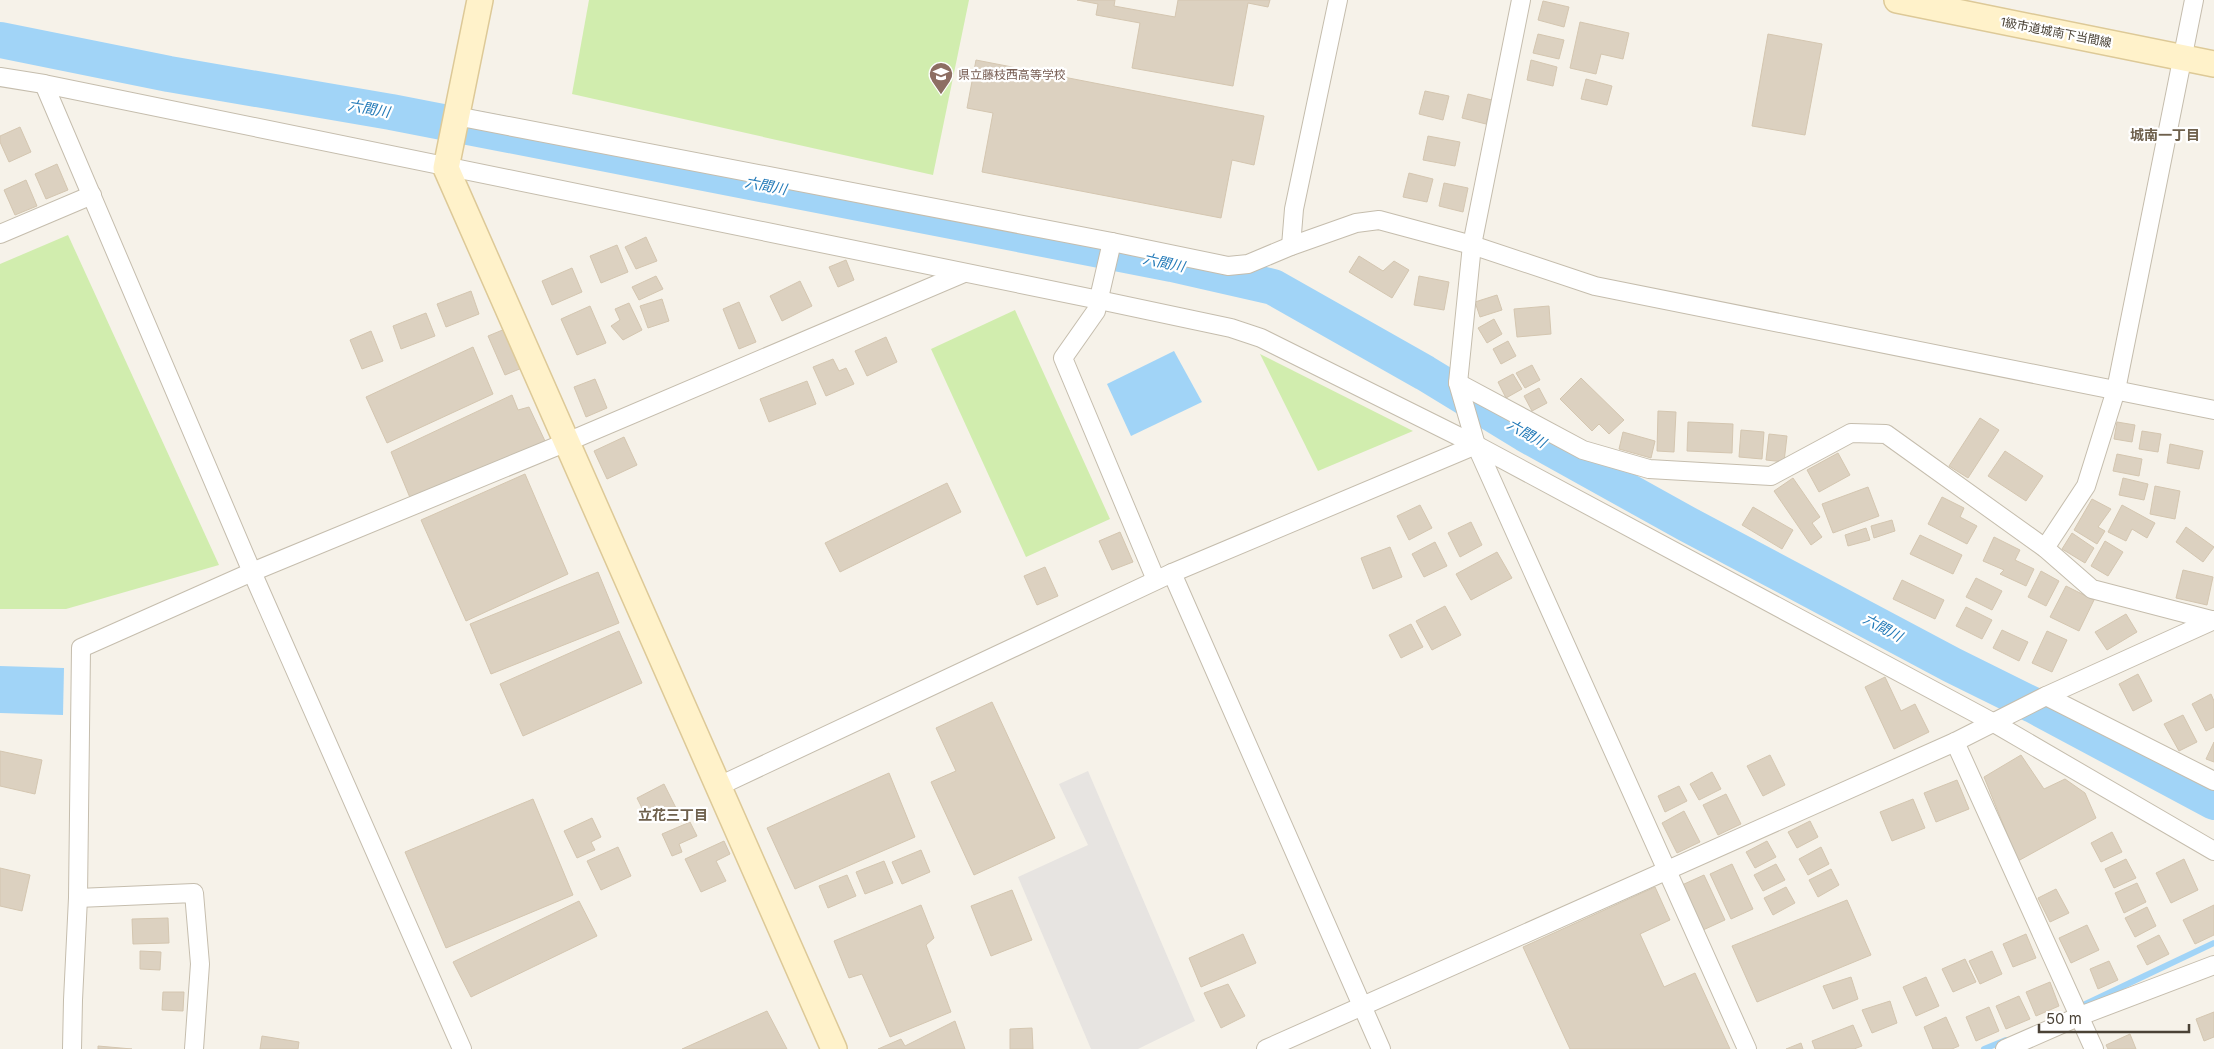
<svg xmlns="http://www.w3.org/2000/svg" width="2214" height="1049" viewBox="0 0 2214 1049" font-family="Inter,'Noto Sans JP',sans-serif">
<rect width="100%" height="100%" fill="#f6f2e9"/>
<g fill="#d1edae">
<path d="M589,0H969L933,175L572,94Z"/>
<path d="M68,235L219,565L66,609H0V264Z"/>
<path d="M1015,310L1110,519L1026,557L931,349Z"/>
<path d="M1260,354L1413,431L1318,471Z"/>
</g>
<path fill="#e7e4e1" d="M1088,771L1195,1021L1138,1049H1091L1018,877L1088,845L1059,784Z"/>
<g fill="#a1d4f7">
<path d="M1174,351L1202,402L1131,436L1107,384Z"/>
<path d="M0,666L64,668L63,715L0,713Z"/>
</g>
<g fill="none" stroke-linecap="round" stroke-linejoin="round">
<g stroke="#a1d4f7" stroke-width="6">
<path d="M2077,1008L2214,943"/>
<path d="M1984,1049L2006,1040"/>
</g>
<path stroke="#a1d4f7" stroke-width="36" d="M0,40L169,74L391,112L1172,264L1273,287L1425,373L1525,434L1687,524L1952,665L2033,705L2214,802"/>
</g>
<g fill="#dcd1c0" stroke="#d4c6b0">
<path d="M1077,0H1115L1114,6L1175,17L1178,0H1270L1268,7L1248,3L1233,86L1132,68L1140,23L1096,15L1098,4Z"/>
<path d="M1543,1L1569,7L1564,27L1538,20Z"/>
<path d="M1580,22L1629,33L1623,59L1601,54L1596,74L1570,68Z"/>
<path d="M1538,34L1564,40L1559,59L1533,53Z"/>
<path d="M1768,34L1822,44L1805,135L1752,126Z"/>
<path d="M976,60L1264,116L1254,165L1232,160L1221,218L982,172L993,113L967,108Z"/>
<path d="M1531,60L1557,67L1553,86L1527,80Z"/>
<path d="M1586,79L1612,86L1607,105L1581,99Z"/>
<path d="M1425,91L1449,96L1443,120L1419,114Z"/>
<path d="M1468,94L1492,100L1486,124L1462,118Z"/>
<path d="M20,127L31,152L9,162L0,142V136Z"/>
<path d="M1428,136L1460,142L1455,166L1423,160Z"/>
<path d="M57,164L68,190L46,199L35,174Z"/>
<path d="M1409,173L1433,179L1427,202L1403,197Z"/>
<path d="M26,180L37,206L15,215L4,190Z"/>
<path d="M1444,183L1468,188L1463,212L1439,206Z"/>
<path d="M646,237L657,261L636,269L625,247Z"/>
<path d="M617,245L628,272L601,283L590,256Z"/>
<path d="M1359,256L1383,271L1394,261L1409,270L1392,298L1349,272Z"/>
<path d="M846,260L854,280L838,287L829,267Z"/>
<path d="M572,268L582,292L552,305L542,281Z"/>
<path d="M656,276L663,289L639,300L632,287Z"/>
<path d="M1419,276L1449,282L1444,310L1414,305Z"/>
<path d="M800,281L812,306L782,321L770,296Z"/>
<path d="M471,291L479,314L446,327L437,304Z"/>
<path d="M1497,295L1502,310L1480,317L1475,302Z"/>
<path d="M662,299L669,321L648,328L640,306Z"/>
<path d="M739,302L756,342L739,349L723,309Z"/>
<path d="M629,303L642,330L623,340L611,326L620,320L615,309Z"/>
<path d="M590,306L606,343L577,355L561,319Z"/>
<path d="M1549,306L1551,334L1517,337L1514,309Z"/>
<path d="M426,313L435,336L401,349L393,326Z"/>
<path d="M1494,319L1502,334L1487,343L1478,328Z"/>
<path d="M505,329L522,368L505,375L488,336Z"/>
<path d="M371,331L383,361L362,369L350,340Z"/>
<path d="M886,337L897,362L867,376L855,351Z"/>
<path d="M1508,341L1516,356L1501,364L1493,349Z"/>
<path d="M473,347L493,394L387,443L366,397Z"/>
<path d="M833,359L839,371L846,368L854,384L826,396L813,367Z"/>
<path d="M1532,365L1540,380L1525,388L1516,373Z"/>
<path d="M1513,374L1522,389L1506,398L1498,382Z"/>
<path d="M1581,378L1624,420L1609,434L1599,424L1592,431L1560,399Z"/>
<path d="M595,379L607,408L586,417L574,387Z"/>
<path d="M807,381L816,404L769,422L760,399Z"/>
<path d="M1539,388L1547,403L1532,411L1524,396Z"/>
<path d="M512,395L518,410L529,407L545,441L411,500L391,452Z"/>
<path d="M1658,411L1676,412L1674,452L1657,451Z"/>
<path d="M1980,418L1999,430L1968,478L1949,466Z"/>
<path d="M1688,422L1733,424L1732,453L1687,451Z"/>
<path d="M2117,422L2135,425L2132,442L2114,439Z"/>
<path d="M1741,430L1764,432L1762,459L1739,457Z"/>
<path d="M2142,431L2161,434L2158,452L2139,449Z"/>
<path d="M1623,432L1655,441L1651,458L1619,449Z"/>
<path d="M1769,434L1787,436L1784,462L1766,460Z"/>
<path d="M624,437L637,465L607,479L594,451Z"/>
<path d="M2170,444L2203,451L2199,469L2167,463Z"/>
<path d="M2005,451L2043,476L2026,501L1988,476Z"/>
<path d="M1838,453L1850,475L1819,492L1807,470Z"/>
<path d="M2117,454L2142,459L2139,476L2113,471Z"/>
<path d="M525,474L568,574L466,621L421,520Z"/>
<path d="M1793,478L1820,517L1812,523L1822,537L1811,545L1774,491Z"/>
<path d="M2123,478L2148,484L2144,500L2119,495Z"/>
<path d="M947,483L961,512L840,572L825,543Z"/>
<path d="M2155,486L2180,491L2175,519L2150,514Z"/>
<path d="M1868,487L1879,516L1833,533L1822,504Z"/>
<path d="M1942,497L1964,508L1960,517L1977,526L1967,544L1928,524Z"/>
<path d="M2092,499L2111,509L2098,527L2105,531L2097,544L2074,530Z"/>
<path d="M1420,505L1432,528L1409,540L1397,516Z"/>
<path d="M2122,505L2155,523L2147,538L2132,529L2126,541L2108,532Z"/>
<path d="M1753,507L1793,530L1782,549L1742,525Z"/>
<path d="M1892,520L1895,531L1874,538L1871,526Z"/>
<path d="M1471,522L1482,545L1460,557L1448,533Z"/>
<path d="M2186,527L2214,547L2203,562L2176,542Z"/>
<path d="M1866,528L1870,540L1848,546L1845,535Z"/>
<path d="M1120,532L1133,562L1112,570L1099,541Z"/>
<path d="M2072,533L2094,548L2085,563L2062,549Z"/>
<path d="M1920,535L1962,555L1953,574L1910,554Z"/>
<path d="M1994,537L2020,550L2015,560L2034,569L2026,586L2000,574L2004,570L1983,561Z"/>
<path d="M2105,541L2123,552L2108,576L2091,566Z"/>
<path d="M1435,542L1447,566L1424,577L1412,554Z"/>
<path d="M1390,547L1402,577L1373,589L1361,558Z"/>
<path d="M1497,552L1512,578L1471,600L1456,574Z"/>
<path d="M1045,567L1058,596L1037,605L1024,576Z"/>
<path d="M2183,570L2213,577L2207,605L2176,598Z"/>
<path d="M2041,571L2059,581L2046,606L2028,597Z"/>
<path d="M598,572L619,623L491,674L470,624Z"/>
<path d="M1976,578L2002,591L1992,610L1966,597Z"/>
<path d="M1902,580L1944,600L1935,619L1893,599Z"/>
<path d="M2066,586L2094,600L2079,631L2050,617Z"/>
<path d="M1445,606L1461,635L1432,650L1416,621Z"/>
<path d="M1966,607L1992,620L1982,639L1956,626Z"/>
<path d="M2126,614L2137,632L2107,650L2095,632Z"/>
<path d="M1411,624L1423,647L1401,658L1389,635Z"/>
<path d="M2002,630L2028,642L2019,661L1993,648Z"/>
<path d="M619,631L642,683L523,736L500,684Z"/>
<path d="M2047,631L2067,640L2052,672L2032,663Z"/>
<path d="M2138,674L2152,701L2133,711L2119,684Z"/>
<path d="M1885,677L1901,711L1915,704L1929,732L1894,749L1865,687Z"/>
<path d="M2211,694L2214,701V727L2206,731L2192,704Z"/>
<path d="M992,702L1055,838L974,875L931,782L956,771L936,728Z"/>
<path d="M2183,715L2197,742L2179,751L2164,724Z"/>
<path d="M2214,742V762L2206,759Z"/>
<path d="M0,751L42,760L35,794L0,786Z"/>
<path d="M1770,755L1785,785L1763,796L1747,766Z"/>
<path d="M2021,755L2044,789L2065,779L2085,793L2096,818L2018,861L1984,777Z"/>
<path d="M1712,772L1721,789L1699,800L1690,784Z"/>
<path d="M889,773L915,837L795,889L767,828Z"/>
<path d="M1957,780L1969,809L1936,822L1924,793Z"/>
<path d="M664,784L676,808L649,822L637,798Z"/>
<path d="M1679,786L1687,801L1665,812L1658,796Z"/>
<path d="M1726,794L1741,824L1718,835L1703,805Z"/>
<path d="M533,799L573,895L446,948L405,852Z"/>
<path d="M1913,799L1925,828L1892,841L1880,812Z"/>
<path d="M1684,811L1700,842L1677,853L1662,823Z"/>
<path d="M592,818L601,837L591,842L595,850L577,858L564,831Z"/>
<path d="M1810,821L1818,837L1797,848L1788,832Z"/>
<path d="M690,822L697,836L679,844L682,852L672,856L662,834Z"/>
<path d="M2112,832L2122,852L2101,862L2091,843Z"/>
<path d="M724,841L730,854L716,861L726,881L701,892L685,859Z"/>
<path d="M1767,841L1776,857L1755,868L1746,852Z"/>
<path d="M618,847L631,876L601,890L587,861Z"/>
<path d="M1821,847L1829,864L1808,875L1799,859Z"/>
<path d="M921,850L930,872L902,884L892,862Z"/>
<path d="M2126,859L2136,878L2114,888L2105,869Z"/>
<path d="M2184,859L2198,890L2171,903L2156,873Z"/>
<path d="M884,861L893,883L865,894L856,872Z"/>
<path d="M1732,864L1753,909L1731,919L1710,874Z"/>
<path d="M1776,864L1785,880L1763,891L1754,875Z"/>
<path d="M0,868L30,875L22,911L0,906Z"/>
<path d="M1831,869L1839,885L1818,897L1809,880Z"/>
<path d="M847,875L856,896L828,908L819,886Z"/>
<path d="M1704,875L1725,920L1703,930L1682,885Z"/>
<path d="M2137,883L2146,902L2124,913L2115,893Z"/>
<path d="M1655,887L1670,920L1640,934L1664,987L1695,973L1730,1049H1570L1523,947Z"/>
<path d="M1786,887L1795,903L1773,915L1764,898Z"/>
<path d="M2056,889L2069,913L2050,922L2038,898Z"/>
<path d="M1012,890L1032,940L991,956L971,906Z"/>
<path d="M1847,900L1871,955L1757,1002L1732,946Z"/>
<path d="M579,901L597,936L471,997L453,962Z"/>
<path d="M921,905L934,938L926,945L951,1012L890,1037L862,974L849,978L834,941Z"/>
<path d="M2214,905V935L2195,944L2183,920Z"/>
<path d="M2147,907L2156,926L2135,937L2125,918Z"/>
<path d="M168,918L169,943L133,944L132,919Z"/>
<path d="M2087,925L2099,950L2071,963L2059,938Z"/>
<path d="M1243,934L1256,963L1201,987L1189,958Z"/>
<path d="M2026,934L2036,958L2013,967L2003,944Z"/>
<path d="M2159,935L2169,954L2147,965L2137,946Z"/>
<path d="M140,951L161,952L160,970L140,969Z"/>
<path d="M1992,951L2002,974L1980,984L1969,961Z"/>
<path d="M1965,959L1976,982L1953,992L1942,969Z"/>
<path d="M2109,961L2118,980L2098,989L2090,969Z"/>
<path d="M1851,977L1858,999L1833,1009L1823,986Z"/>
<path d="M1926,977L1939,1006L1916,1016L1903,987Z"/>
<path d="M2050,982L2059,1006L2036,1016L2026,992Z"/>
<path d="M1228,984L1245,1016L1221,1028L1204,993Z"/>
<path d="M163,992H184L183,1011L162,1010Z"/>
<path d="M2019,996L2030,1019L2006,1029L1996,1006Z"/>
<path d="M1890,1001L1897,1023L1872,1033L1862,1010Z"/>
<path d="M1989,1007L1999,1031L1976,1041L1966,1017Z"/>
<path d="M767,1011L787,1049H682Z"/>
<path d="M2214,1012V1037L2204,1041L2196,1019Z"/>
<path d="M1946,1017L1959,1046L1952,1049H1933L1924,1027Z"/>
<path d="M955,1021L965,1049H878L901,1039L905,1046Z"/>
<path d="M1853,1025L1862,1046L1854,1049H1815L1812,1041Z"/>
<path d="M1032,1028L1033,1049H1010V1029Z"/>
<path d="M2130,1034L2136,1049H2108L2106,1045Z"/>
<path d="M262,1036L299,1042L298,1049H260Z"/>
<path d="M1801,1043L1803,1049H1786Z"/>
<path d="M98,1046L132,1049H98Z"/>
</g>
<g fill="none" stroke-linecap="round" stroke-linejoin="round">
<g stroke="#c5bdad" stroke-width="20">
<g id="street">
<path d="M1521,0L1472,245L1458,383L1476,445L1747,1049"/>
<path d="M0,77L44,84L1099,300L1231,328L1261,338L1476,445L1994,723L2214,851"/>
<path d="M44,84L252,572L462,1049"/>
<path d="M456,116L1112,242L1228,266L1248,264L1291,246L1356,223L1379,220L1472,245L1595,286L2214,410"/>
<path d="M0,234L92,195"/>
<path d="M1112,242L1096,311L1063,358L1156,580"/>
<path d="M1291,246L1294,209L1338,0"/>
<path d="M1458,383L1583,450L1649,469L1771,476L1851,433L1886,434L2045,548L2092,589L2211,620"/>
<path d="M2045,548L2086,486L2116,390L2194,0"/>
<path d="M1172,573L1381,1049"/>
<path d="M2046,696L2214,781"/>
<path d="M1955,742L2094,1049"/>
<path d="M719,786L1172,573L1476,445"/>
<path d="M78,898L194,893L200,964L194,1049"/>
<path d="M72,1049L73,1000L78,898L81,648L252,572L567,442L964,273"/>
<path d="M1266,1049L1955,742L2046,696L2214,620"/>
<path d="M2005,1049L2080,1016L2214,965"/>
</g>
</g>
<g stroke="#ddc997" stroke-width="28">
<g id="secondary">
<path d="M480,0L446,168L834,1049"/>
<path d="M1897,0L2214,64"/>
</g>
</g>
<use href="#street" stroke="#fff" stroke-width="18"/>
<use href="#secondary" stroke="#fff2ca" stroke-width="25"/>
</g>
<defs>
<g id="school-pin" transform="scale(1.25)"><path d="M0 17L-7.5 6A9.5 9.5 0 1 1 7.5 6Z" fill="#8d6e63" stroke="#fff"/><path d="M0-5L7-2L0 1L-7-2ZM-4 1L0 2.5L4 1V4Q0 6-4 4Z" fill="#fff"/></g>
</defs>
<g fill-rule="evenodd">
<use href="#school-pin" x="941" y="74"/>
</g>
<g text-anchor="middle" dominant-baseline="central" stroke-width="4.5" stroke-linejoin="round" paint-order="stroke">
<g font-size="12" fill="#4a4236" stroke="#fff">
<text transform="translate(2056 32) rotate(11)">1級市道城南下当間線</text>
</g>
<g font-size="12" fill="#785e54" stroke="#fff" text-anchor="start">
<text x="958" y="74">県立藤枝西高等学校</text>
</g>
<g font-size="14" font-style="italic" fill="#237ab8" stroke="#fff">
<text transform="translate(369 108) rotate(10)">六間川</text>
<text transform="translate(766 185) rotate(11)">六間川</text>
<text transform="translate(1164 262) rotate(12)">六間川</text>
<text transform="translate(1527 433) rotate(30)">六間川</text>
<text transform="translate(1883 627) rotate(28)">六間川</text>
</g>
<g font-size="14" font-weight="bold" fill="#6e604c" stroke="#fff">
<text x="2165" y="134">城南一丁目</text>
<text x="673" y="814">立花三丁目</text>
</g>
</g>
<path d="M2039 1024v8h150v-8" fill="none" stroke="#4a4236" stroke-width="2.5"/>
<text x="2046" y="1024" font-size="15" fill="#4a4236" stroke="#ffffff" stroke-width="4" paint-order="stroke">50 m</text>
</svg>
